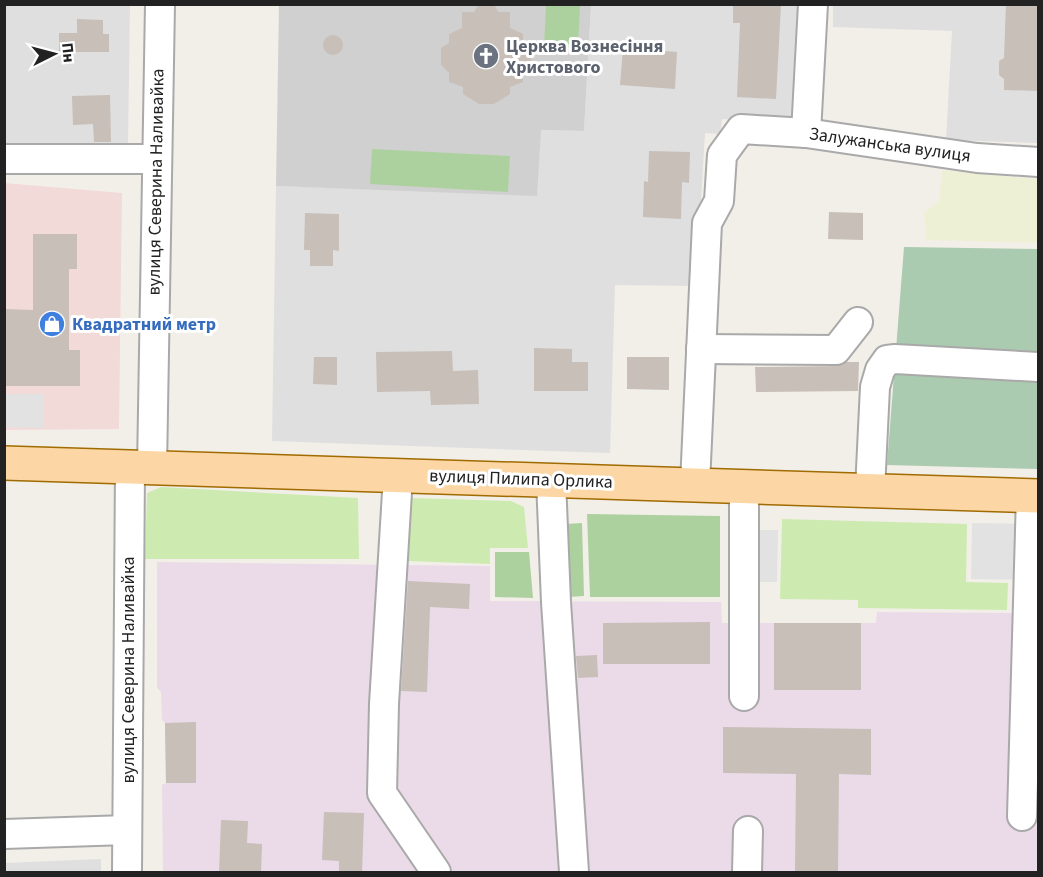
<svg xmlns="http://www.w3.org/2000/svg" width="1043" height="877" viewBox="0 0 1043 877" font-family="'Source Sans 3',sans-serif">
<rect width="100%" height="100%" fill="#f2efe9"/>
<g fill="#e0dfdf">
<path d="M4,5H130L128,146L5,148Z"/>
<path d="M591,5H804L800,123L722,119L720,134L705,133L696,286L615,285L610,453L272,441L276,186L398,190L541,130L584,131Z"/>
<path d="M833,5H1038V143L946,140L952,31L833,27Z"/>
<path d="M101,859V872H5V863Z"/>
</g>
<path fill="#f2dad9" d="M4,183L122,193L119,429L5,430Z"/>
<path fill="#ebdbe8" d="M157,562L490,566V601L721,602L722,623H876L877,612L1013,613V629H1038V872H163L162,785L166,783L165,723L162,720L161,692L157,688Z"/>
<path fill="#d0d0d0" d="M279,5H591L584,131L541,130L537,196L276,186Z"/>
<path fill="#eef0d5" d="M942,170L1038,179V243L926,240L924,213L939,201Z"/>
<g fill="#cdebb0">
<path d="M161,487L358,498L359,559H145L147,493Z"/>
<path d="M412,498L511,501L524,507L528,548H490V564L408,561Z"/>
<path d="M782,519L967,524L966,582L1008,583L1007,610L858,608V600L780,599Z"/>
</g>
<g fill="#add19e">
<path d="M546,5H580L578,48L544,46Z"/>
<path d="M372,149L510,156L508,192L370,184Z"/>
<path d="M587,514L720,516V597H590Z"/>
<path d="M582,523L584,596L568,597L566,524Z"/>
<path d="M495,552H529L533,598L495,597Z"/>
</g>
<path fill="#aacbaf" d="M904,247L1038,249V469L887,465Z"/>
<g fill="#e2e2e2">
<path d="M5,394H43V428L5,427Z"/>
<path d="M972,523L1030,524L1029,580L971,579Z"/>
<path d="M758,530H778L777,582H757Z"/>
</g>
<g fill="#c7bfb8">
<path d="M479,4H494L498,12H510V28L523,34V43L531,48V65L523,73V82L510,87V94L494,104H479L463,94V87L449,82V73L441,65V48L449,43V34L462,28V12H474Z"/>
<path d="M733,4H781L776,99L737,97L740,23H733Z"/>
<path d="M1006,4H1038V91L1004,90V79L999,75V61L1004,58Z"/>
<path d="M77,19L103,20V34H109V52H59V33H77Z"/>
<circle cx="333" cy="45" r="10"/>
<path d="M623,48L677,52L675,89L620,85Z"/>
<path d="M110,95L111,142H94L93,124L73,125L72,96Z"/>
<path d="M649,151L690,152L689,183L682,182L681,219L643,217L644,181L648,182Z"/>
<path d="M829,212L863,213V240L828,239Z"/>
<path d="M305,213L339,214V251L333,250V266H310V250H304Z"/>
<path d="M33,234H77V269H69V350H80V386H4V309L33,310Z"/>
<path d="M534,348L572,349V362H588V391H534Z"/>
<path d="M452,351L453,371L478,370L479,404L431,405L430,391L377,392L376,352Z"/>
<path d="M314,357H337V385L313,384Z"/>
<path d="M627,357H669V390L627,389Z"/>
<path d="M846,362H859L858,391L756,392L755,367L836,366Z"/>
<path d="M408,581L470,584L469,609L430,607L427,692L401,691Z"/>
<path d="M710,622V664H603V623Z"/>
<rect x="774" y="623" width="87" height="67"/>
<path d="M597,655L598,677L578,678L576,656Z"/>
<path d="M196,722V783H166L165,723Z"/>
<path d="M723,727L871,729V775L839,774L838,873H795L796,774L723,773Z"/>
<path d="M324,812L364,813L362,873H339V861L322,860Z"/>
<path d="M221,820L248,821L247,843L262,844L261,873H219Z"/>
</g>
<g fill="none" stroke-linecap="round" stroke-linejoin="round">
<g stroke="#a9a9a9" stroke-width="32">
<g id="minor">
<path d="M806,133L813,4"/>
<path d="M4,159H156"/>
<path d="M701,349L836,350L858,322"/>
<path d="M152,468L160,4"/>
<path d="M398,476L384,704L382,793L436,872"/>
<path d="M551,480L556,602L574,872"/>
<path d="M695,484L707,223L719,201L722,155L741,129L806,133L977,158L1038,162"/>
<path d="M744,485V696"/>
<path d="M870,490L875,387L880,370L887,360L895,359L1038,367"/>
<path d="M1022,816L1031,495"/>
<path d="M4,834L127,830"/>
<path d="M127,872L130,467"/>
<path d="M747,872L748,831"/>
</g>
</g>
<g stroke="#a06b00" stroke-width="36">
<path id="major" d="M4,463L1038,496"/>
</g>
<use href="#minor" stroke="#fff" stroke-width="28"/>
<use href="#major" stroke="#fcd6a4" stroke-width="33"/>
</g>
<defs>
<g id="church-disc" transform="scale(1.35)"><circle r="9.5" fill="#6b7280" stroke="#fff"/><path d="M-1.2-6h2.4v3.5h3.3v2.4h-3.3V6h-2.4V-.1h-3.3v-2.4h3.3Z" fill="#fff"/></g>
<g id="shop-disc" transform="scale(1.35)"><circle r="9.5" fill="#3f7fe0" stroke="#fff"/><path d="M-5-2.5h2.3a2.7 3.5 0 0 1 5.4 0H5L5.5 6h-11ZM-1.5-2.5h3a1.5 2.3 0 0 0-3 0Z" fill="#fff"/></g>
</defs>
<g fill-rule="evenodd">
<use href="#church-disc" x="486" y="56"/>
<use href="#shop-disc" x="52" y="324"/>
</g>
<g text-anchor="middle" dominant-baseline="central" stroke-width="6" stroke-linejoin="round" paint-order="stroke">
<g font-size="18" font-weight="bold" fill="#5b616d" stroke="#fff" text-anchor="start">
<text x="506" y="46">Церква Вознесіння<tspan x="506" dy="21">Христового</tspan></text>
</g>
<g font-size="18" fill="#222" stroke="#fff">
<text transform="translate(890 145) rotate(8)">Залужанська вулиця</text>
<text transform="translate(156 182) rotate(-89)">вулиця Северина Наливайка</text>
<text transform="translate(521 479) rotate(2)">вулиця Пилипа Орлика</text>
<text transform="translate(128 670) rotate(-90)">вулиця Северина Наливайка</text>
</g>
<g font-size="18" font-weight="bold" fill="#366cbe" stroke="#fff" text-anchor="start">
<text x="72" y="324">Квадратний метр</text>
</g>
</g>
<rect width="1043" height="877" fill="none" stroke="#222222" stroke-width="12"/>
<g transform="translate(54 54) rotate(84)" stroke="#ffffff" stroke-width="4.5" paint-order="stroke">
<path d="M0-4.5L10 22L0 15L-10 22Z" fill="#222222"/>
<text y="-9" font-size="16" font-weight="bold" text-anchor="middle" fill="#222222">Пн</text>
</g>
</svg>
